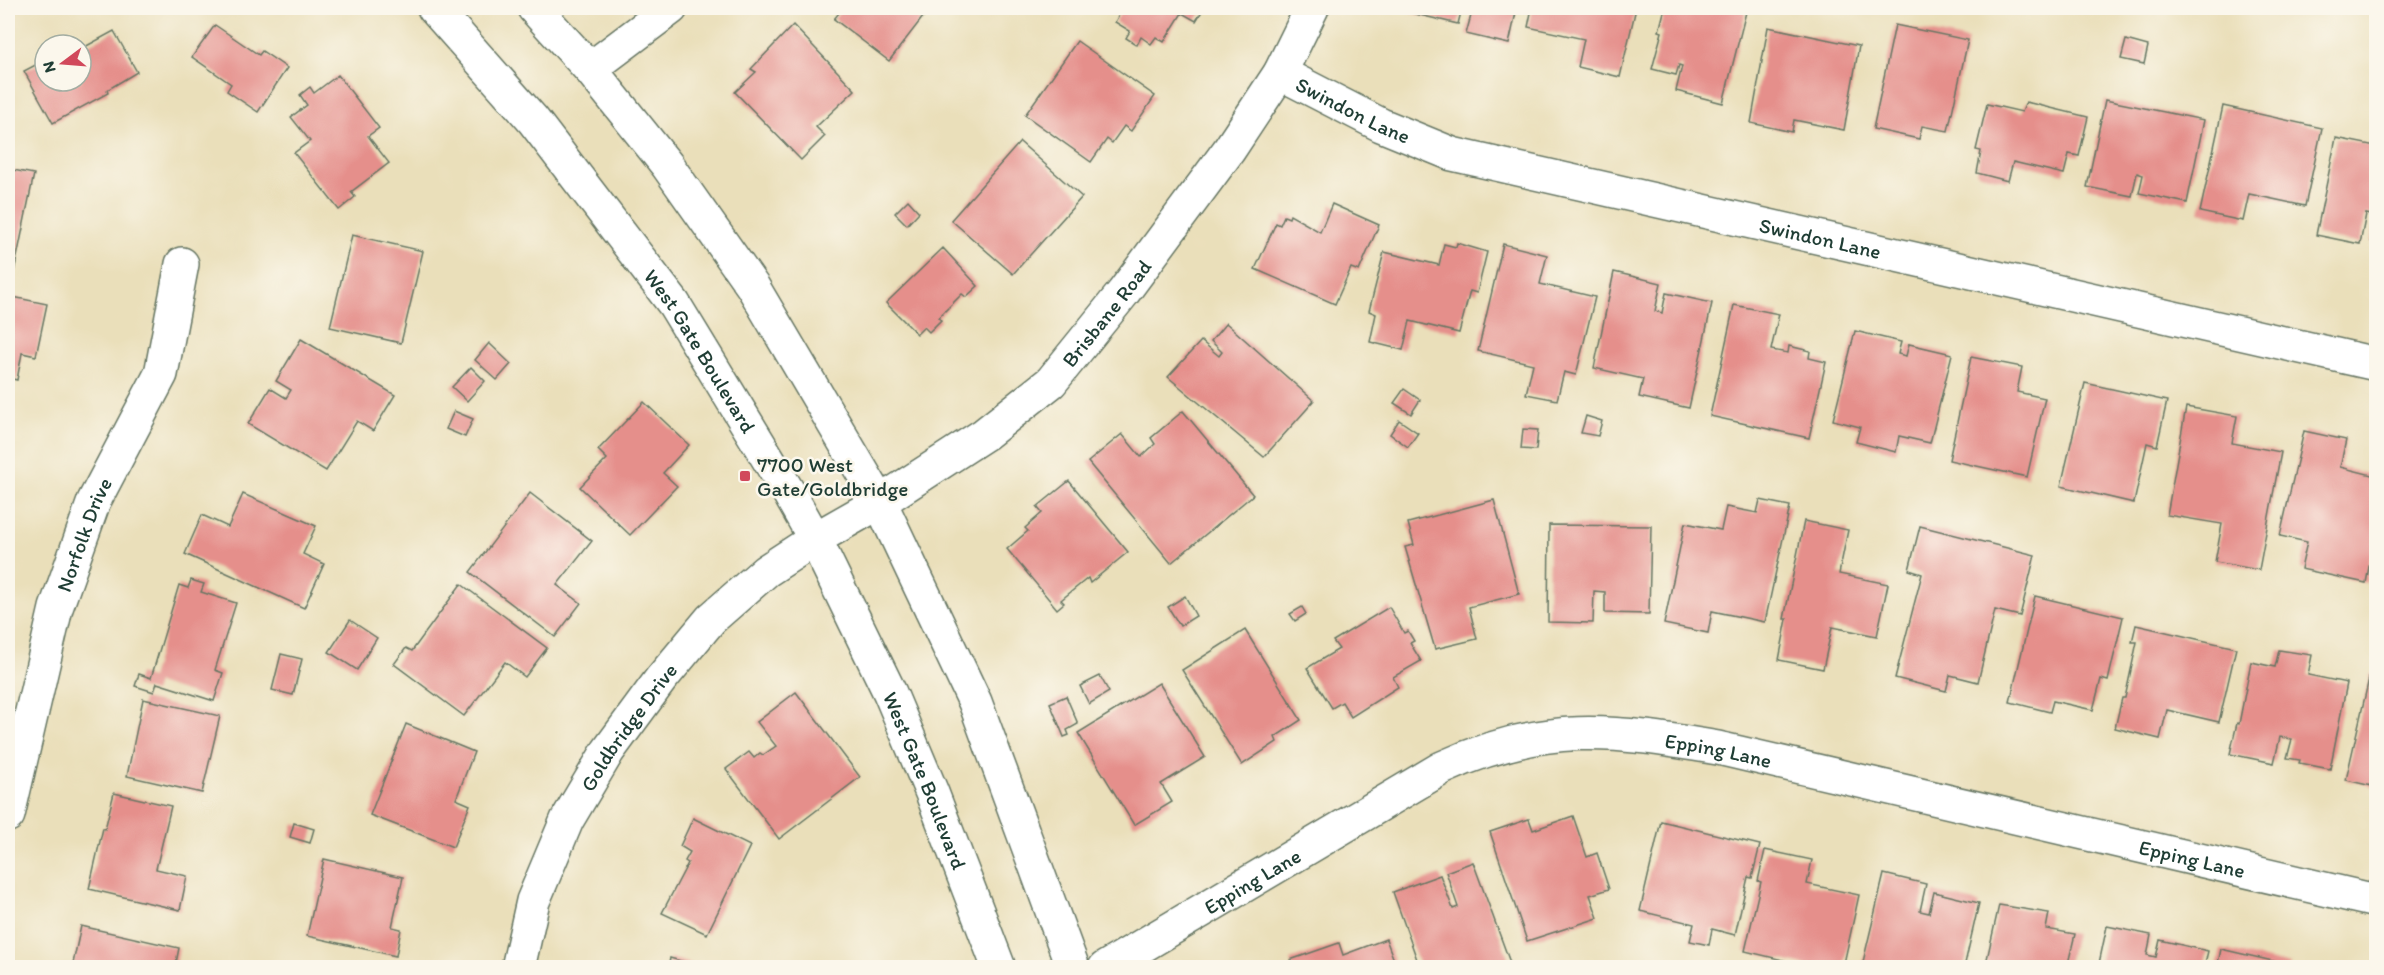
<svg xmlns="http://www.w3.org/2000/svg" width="2384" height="975" viewBox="0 0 2384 975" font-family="Itim,sans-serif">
<rect width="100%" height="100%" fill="#fbf7ec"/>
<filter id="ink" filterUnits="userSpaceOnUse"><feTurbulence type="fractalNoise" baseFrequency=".0167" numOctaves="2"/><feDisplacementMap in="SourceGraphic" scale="12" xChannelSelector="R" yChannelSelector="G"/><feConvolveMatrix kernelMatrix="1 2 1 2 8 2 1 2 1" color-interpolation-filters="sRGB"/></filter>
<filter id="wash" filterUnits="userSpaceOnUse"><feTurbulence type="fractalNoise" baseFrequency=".008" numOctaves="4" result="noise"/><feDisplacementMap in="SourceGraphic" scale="24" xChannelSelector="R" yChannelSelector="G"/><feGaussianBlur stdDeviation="1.35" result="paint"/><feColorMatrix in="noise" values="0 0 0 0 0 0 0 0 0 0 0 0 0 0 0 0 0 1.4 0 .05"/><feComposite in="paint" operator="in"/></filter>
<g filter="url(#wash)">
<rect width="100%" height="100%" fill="#eadfba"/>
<g id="blocks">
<g fill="#e58f8b">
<path d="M843,8H930L889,61L834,19Z"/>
<path d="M1123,8H1204L1196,21L1182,13L1164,42L1156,37L1151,44L1141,37L1137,45L1126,38L1130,31L1115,22Z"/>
<path d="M1413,8H1462L1458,24L1411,13Z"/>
<path d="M1473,8H1517L1509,44L1466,34Z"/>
<path d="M1532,8H1636L1620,77L1578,67L1584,39L1528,27Z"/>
<path d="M1665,8H1747L1723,103L1676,91L1682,66L1679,65L1676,75L1652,69L1662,32L1659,31Z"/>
<path d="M215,25L259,55L262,51L287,68L258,112L227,91L231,84L192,57Z"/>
<path d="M793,25L855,90L816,127L825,136L801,160L735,92L756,72L751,69Z"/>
<path d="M1895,25L1968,40L1948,131L1922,126L1919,139L1873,129Z"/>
<path d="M1768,27L1859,46L1844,130L1794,120L1792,132L1751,123Z"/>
<path d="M114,31L137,72L107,90L108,93L53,123L24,71L45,60V81H81V49Z"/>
<path d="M2126,40L2148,46L2144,64L2121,59Z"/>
<path d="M1077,41L1155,96L1131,131L1124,126L1112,143L1107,139L1091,162L1025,115Z"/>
<path d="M338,75L379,128L368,136L389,163L351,192L355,197L339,210L294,153L310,141L291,117L307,105L300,95L310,87L314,93Z"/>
<path d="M2105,100L2204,120L2187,203L2139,193L2143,175L2137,173L2132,196L2087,187Z"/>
<path d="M2026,102L2088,117L2079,156L2069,154L2064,174L2013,162L2008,181L1977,173L1981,151L1976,150L1987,104L2022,112Z"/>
<path d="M2223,106L2322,128L2305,206L2249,194L2243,221L2200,212Z"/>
<path d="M2336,138L2376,146V216L2366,214L2360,244L2316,235Z"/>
<path d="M1020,142L1082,197L1013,274L951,220Z"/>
<path d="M8,169L34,174L14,272L8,271Z"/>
<path d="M908,200L919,212L907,225L895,213Z"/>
<path d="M1332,204L1379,225L1359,271L1351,268L1335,304L1255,269L1276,223L1280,225L1284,216L1289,218L1290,215L1320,232Z"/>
<path d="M2375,217H2376V243L2371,241Z"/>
<path d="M352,235L423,251L401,343L330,327Z"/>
<path d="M1457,243L1487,252L1477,293L1470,291L1459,333L1410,321L1403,350L1370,342L1376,314L1369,311L1384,252L1439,265L1444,244L1456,247Z"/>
<path d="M1503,244L1547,255L1540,284L1595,297L1576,375L1564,372L1557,400L1526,394L1533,364L1478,351Z"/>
<path d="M943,248L978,286L966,297L962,294L938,318L941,320L929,332L924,327L917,334L886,303Z"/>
<path d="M1614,272L1661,283L1655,311L1662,313L1666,293L1712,303L1689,408L1639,397L1643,379L1594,368Z"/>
<path d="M8,296L47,304L36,356L22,353L17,380L8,378Z"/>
<path d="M1734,305L1779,314L1771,350L1788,353L1789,346L1810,351L1809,358L1826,362L1809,438L1710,416Z"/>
<path d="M1226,323L1314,401L1264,457L1168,377L1201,341L1219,356L1222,352L1211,341Z"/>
<path d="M1855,331L1901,342L1898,354L1906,356L1909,344L1952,354L1930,443L1899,436L1896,452L1856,442L1860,427L1833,420Z"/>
<path d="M301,339L395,395L373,431L357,421L326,471L248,424L270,388L286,398L291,390L276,381Z"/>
<path d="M489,343L511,364L497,380L475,360Z"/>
<path d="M1971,357L2022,367L2017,392L2045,398L2027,477L1949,460Z"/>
<path d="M471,367L485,381L467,401L452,387Z"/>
<path d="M2085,383L2167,401L2157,446L2147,443L2134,503L2061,486Z"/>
<path d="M1404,389L1420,400L1411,414L1394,403Z"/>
<path d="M644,402L689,445L663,473L677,486L630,535L580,487L607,459L598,450Z"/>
<path d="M2186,407L2237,416L2232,443L2281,452L2259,570L2215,562L2222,524L2167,515Z"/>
<path d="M454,411L473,419L465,437L446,429Z"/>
<path d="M1183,411L1253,495L1171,563L1088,462L1122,434L1141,457L1155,444L1151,438Z"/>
<path d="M1586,416L1602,421L1598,436L1581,433Z"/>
<path d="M1399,420L1418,433L1408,447L1390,434Z"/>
<path d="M1523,429L1538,430L1536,450L1521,449Z"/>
<path d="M2304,431L2346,440L2340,467L2376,476V555L2371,556L2366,583L2301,569L2307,542L2280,536Z"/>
<path d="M1069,481L1128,552L1090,583L1088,578L1061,600L1064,603L1057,609L1007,549L1028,531L1025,528L1042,513L1037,507Z"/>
<path d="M530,493L592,541L557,585L581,603L555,637L470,572Z"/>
<path d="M243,494L316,526L303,554L324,564L304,608L185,554L202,515L228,527Z"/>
<path d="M1494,500L1519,594L1469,607L1477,639L1435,649L1405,547L1414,545L1408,523Z"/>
<path d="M1760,500L1790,506L1765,622L1712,611L1708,633L1664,624L1685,523L1721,530L1726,507L1757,513Z"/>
<path d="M1804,521L1848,530L1839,574L1888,584L1877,636L1832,627L1823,669L1779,660L1787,619H1784Z"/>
<path d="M1549,525L1651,526L1649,614L1605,613V592L1594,591L1593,623L1548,622Z"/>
<path d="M1920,526L2035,555L2020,616L1995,610L1978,682L1950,675L1946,691L1895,678L1922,574L1909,570Z"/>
<path d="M191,580L204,584L201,592L236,603L215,670L223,673L214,701L157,683L154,692L135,686L139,674L151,678L179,585L188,588Z"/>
<path d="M461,584L547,648L525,677L505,662L464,716L394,664L406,648L412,651Z"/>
<path d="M1185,596L1196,616L1180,626L1168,607Z"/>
<path d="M2035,596L2123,617L2108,681L2101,679L2093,710L2053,701L2050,712L2010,702Z"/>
<path d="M1302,607L1306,614L1295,621L1290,614Z"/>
<path d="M1389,607L1404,633L1408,631L1414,641L1410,643L1421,661L1393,677L1398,687L1351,717L1342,702L1332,708L1307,668L1339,649L1333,641Z"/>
<path d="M350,620L377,638L357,670L329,652Z"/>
<path d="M2136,625L2236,648L2219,722L2167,710L2160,739L2115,728L2122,698H2125L2137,642H2132Z"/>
<path d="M1245,630L1301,720L1275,737L1277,742L1242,765L1182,670Z"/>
<path d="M2279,650L2312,655L2308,675L2347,683L2330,769L2299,763L2300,760L2287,758L2292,739L2280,737L2274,763L2230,754L2237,723L2239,724L2251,662L2275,667Z"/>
<path d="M281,654L302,659L293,695L272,690Z"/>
<path d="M2370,674L2376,675V787L2346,780Z"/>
<path d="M1100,676L1109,692L1089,704L1080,686Z"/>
<path d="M1159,683L1205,757L1161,784L1172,802L1134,825L1078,733Z"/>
<path d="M796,692L860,777L779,839L726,769L749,752L754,758L760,753L763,755L776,746L757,722Z"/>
<path d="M1066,696L1078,724L1067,730L1069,735L1064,737L1050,703Z"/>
<path d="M143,699L220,716L202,793L127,776Z"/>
<path d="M406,724L474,752L456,799L470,805L453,847L370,815Z"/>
<path d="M114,793L171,806L156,869L187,876L180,910L89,889L103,828L105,829Z"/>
<path d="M1573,816L1587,857L1597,853L1609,889L1590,895L1598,918L1527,941L1490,832L1529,819L1533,830Z"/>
<path d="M693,818L750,846L707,934L662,913L688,863L685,861L690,852L680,846Z"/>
<path d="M1661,821L1760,845L1752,878L1748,877L1735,935L1712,929L1709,945L1690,941L1694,924L1640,911Z"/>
<path d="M294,823L314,829L310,843L290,837Z"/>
<path d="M1765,850L1812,860L1807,884L1859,895L1843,968H1816L1745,951L1761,882L1758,881Z"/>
<path d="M324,859L403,877L392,927L401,929L396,956L307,936Z"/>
<path d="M1473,862L1512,968H1420L1393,892L1440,875L1453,909L1458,907L1446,872Z"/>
<path d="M1884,874L1926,884L1920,911L1929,913L1934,892L1979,903L1964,968L1862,966Z"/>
<path d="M1999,905L2049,913L2046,929L2075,934L2067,968H1985Z"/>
<path d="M81,926L179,948L175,968H72Z"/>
<path d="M2107,926L2151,935L2147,955L2156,957L2160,940L2208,951L2204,968H2098Z"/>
<path d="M1386,939L1397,968H1293L1290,960L1339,943L1343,955Z"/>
<path d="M2221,949L2290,965L2289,968H2217Z"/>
<path d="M670,958L702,967V968H668Z"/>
</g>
</g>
</g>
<g filter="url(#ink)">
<use href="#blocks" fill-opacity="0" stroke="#667663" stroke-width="1.5"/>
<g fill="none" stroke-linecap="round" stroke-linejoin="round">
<g stroke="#667663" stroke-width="36">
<g id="minor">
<path d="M590,69L671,8"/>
<path id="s1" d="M1280,73L1381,125L1452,154L2376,364"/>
<path id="s2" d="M8,815L56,608L94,501L161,374L182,264"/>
<path id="s3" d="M518,968L533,901L567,820L608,751L661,679L711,619L766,571L815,539L880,502L985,434L1051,382L1123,293L1229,150L1280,73L1312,8"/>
<path id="s4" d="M1105,968L1442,768C1543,721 1612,730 1718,748L2376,901"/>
</g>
</g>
<g stroke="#667663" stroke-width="36">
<g id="major">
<path id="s5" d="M434,8L533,120L674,304L789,493L815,539L890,693L932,793L999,968"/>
<path d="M534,8L590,69L667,165L753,287L880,502L975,702L1073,968"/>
</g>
</g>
<use href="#minor" stroke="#fff" stroke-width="33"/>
<use href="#major" stroke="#fff" stroke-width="33"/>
</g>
</g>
<rect fill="#d1495b" stroke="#fbf7ec" stroke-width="2" x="739" y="470" width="12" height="12" rx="3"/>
<g text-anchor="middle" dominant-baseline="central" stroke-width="5" stroke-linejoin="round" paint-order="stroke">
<g font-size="21" fill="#1f3d34" stroke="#fbf7ec">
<text stroke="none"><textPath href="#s1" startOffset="82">Swindon Lane</textPath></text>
<text stroke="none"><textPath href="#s1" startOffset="568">Swindon Lane</textPath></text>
<text stroke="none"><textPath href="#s3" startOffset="908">Brisbane Road</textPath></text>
<text stroke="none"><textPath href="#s5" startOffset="435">West Gate Boulevard</textPath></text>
<text stroke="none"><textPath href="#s2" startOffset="291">Norfolk Drive</textPath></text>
<text stroke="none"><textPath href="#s3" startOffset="268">Goldbridge Drive</textPath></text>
<text stroke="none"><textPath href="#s4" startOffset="675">Epping Lane</textPath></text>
<text stroke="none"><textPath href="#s5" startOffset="921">West Gate Boulevard</textPath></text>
<text stroke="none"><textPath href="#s4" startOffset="1161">Epping Lane</textPath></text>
<text stroke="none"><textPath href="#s4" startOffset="171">Epping Lane</textPath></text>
</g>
<g font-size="21" fill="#1f3d34" stroke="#fbf7ec" text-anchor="start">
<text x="757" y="464">7700 West<tspan x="757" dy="24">Gate/Goldbridge</tspan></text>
</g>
</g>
<rect width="2384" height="975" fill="none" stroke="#fbf7ec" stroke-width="30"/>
<g transform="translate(63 63) rotate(254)"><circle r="28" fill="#fbf7ec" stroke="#a3ada2" stroke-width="1.5"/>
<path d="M0-4.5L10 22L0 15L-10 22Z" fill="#d1495b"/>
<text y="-9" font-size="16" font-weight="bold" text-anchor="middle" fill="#1f3d34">N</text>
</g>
</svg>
